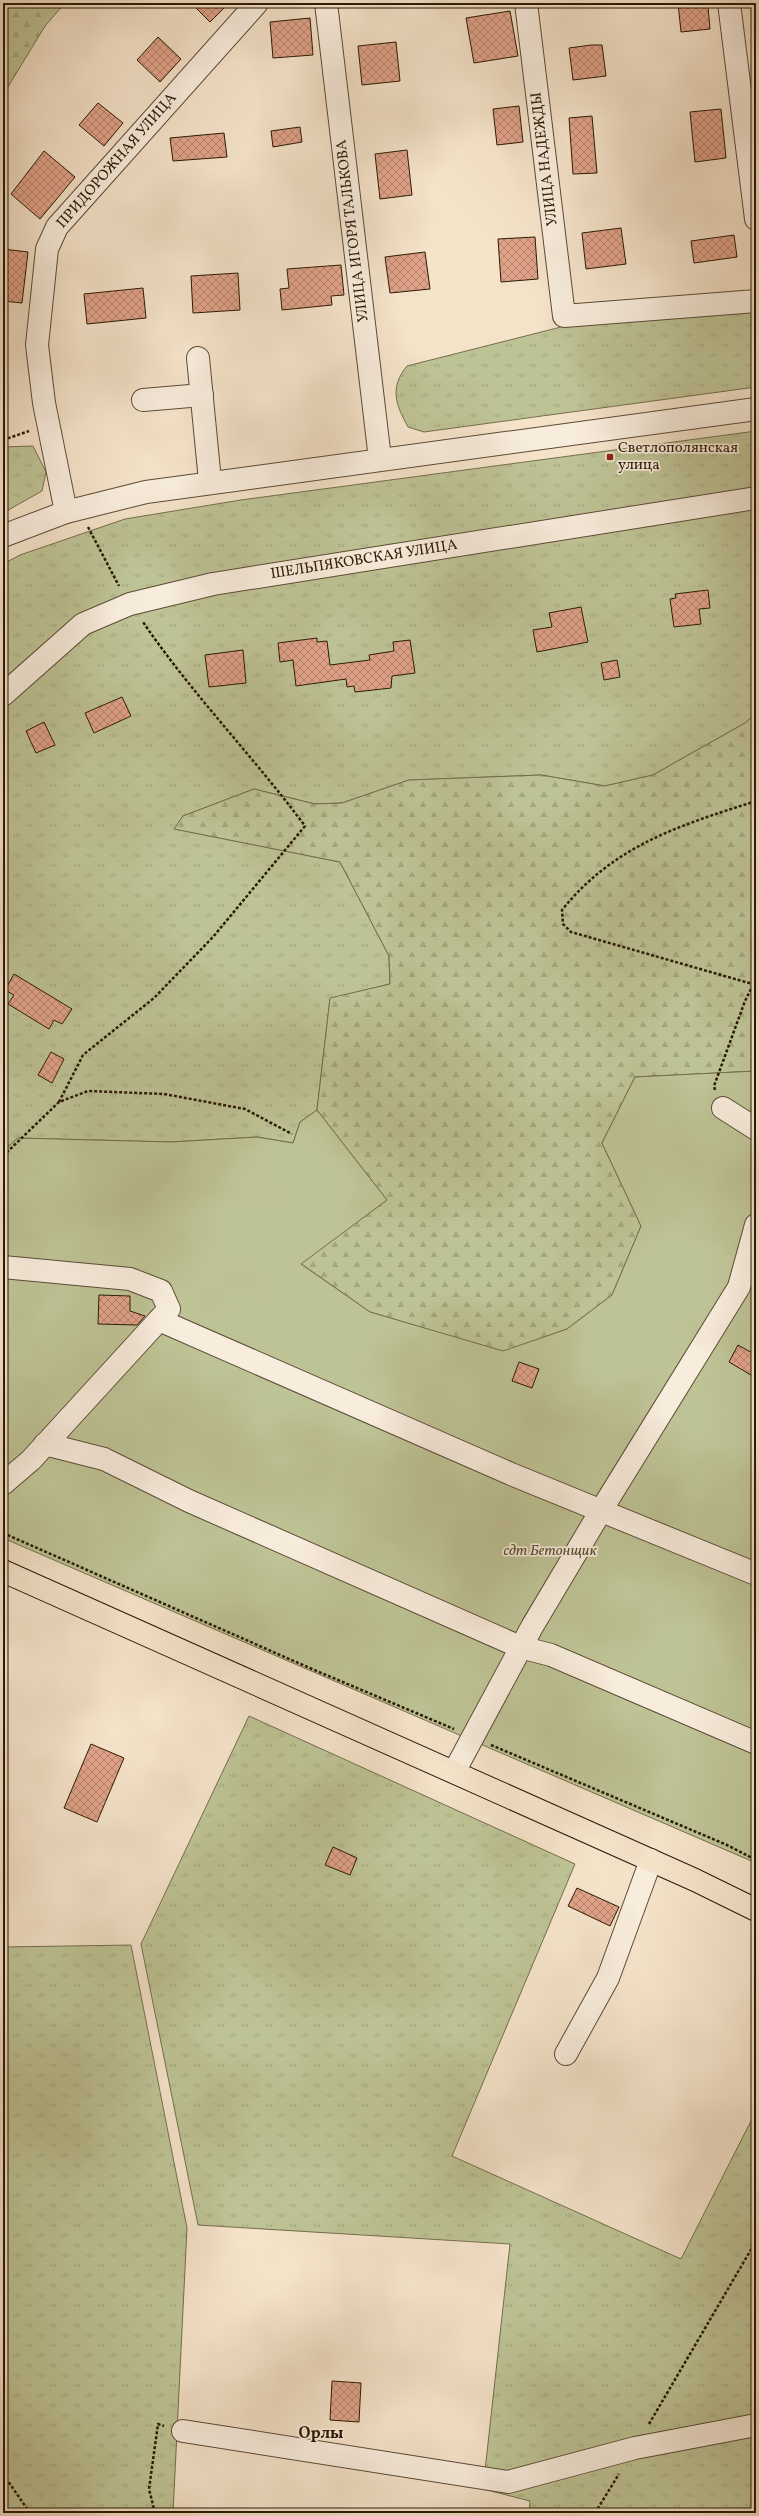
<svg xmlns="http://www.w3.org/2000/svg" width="759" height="2516" viewBox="0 0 759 2516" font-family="Vollkorn,serif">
<defs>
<pattern id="grass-tufts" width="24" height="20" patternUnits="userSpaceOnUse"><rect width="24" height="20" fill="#bec395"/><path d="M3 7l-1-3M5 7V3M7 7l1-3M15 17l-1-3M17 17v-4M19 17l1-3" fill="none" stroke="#a3a77f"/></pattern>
<pattern id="forest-firs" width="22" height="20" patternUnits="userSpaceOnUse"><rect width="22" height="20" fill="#bec395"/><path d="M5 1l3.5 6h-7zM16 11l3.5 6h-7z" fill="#a3a77f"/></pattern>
<pattern id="building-cross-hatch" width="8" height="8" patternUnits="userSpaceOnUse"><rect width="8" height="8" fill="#e0a288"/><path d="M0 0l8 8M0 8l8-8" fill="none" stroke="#b6836d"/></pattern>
</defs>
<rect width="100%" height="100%" fill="#f4e2c9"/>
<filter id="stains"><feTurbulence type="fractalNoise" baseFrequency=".005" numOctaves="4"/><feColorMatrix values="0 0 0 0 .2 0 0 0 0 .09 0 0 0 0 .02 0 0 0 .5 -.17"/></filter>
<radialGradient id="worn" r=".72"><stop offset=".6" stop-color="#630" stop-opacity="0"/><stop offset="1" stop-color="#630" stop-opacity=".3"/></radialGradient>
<g fill="url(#grass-tufts)" stroke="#746e4c">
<path d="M753,308L756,315V387L424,432L408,427C396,405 389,388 407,366L565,326Z"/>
<path d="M756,431V714L745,723L653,775L605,786L541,775L409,780L342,803L315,804L254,789L183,816L175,829L340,862L389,956L390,984L330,999L317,1110L300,1122L293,1143L257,1137L171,1142L18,1138L3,1151V564L20,555L125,519L241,500Z"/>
<path d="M33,446L46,472L42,491L3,513V447Z"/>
<path d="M249,1716L575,1864L452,2156L681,2259L756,2111V2513H529L530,2501L483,2489L510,2244L198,2225L141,1944Z"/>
<path d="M131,1945L187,2228L173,2513H3V1947Z"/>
</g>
<g fill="url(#forest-firs)" stroke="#746e4c">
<path d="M3,3H65L45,26L3,95Z"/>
<path d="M756,714V1071L635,1077L602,1143L641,1226L612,1295L567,1329L503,1352L370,1312L300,1263L387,1200L317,1110L330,998L390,984L389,956L340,862L174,829L183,816L254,789L315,804L342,803L409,780L541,775L605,786L653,775L745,723Z"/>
</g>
<path fill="#bec395" stroke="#746e4c" d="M756,1071V1863L3,1538V1151L18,1138L171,1142L257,1137L293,1143L300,1122L317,1110L387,1200L301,1264L370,1312L503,1351L567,1329L612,1295L641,1226L602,1143L635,1077Z"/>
<g fill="url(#building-cross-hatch)" stroke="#2a1904">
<path d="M191,3H229L210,22Z"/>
<path d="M678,3H694L695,7L708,6L710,29L681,32Z"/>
<path d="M510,11L518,56L474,63L466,18Z"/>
<path d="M310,18L313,55L273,58L270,22Z"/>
<path d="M158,37L181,59L160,82L137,60Z"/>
<path d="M396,42L400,81L362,85L358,46Z"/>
<path d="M591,45H602L606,76L573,80L569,48Z"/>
<path d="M98,103L123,123L104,146L79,125Z"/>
<path d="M519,106L523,142L497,145L493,109Z"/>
<path d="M721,109L726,158L695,162L690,112Z"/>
<path d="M592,116L597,173L573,174L569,118Z"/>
<path d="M300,127L302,142L273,147L271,131Z"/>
<path d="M224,133L227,157L173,161L170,138Z"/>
<path d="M407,150L412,195L380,199L375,154Z"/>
<path d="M44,151L75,177L40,219L11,194Z"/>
<path d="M621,228L626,264L586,269L582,233Z"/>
<path d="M734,235L737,257L694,263L691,241Z"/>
<path d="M535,237L538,279L501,282L498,239Z"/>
<path d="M3,249L28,252L22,303L3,301Z"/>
<path d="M425,252L430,289L390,293L385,257Z"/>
<path d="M341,265L344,295L331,296L332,305L282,310L280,289L289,288L287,269Z"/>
<path d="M238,273L240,310L193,313L191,276Z"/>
<path d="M143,288L146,318L87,324L84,294Z"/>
<path d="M708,590L710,608L699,609L701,624L674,627L670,599L676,598L675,594Z"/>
<path d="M581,607L588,642L537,652L533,630L552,627L549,613Z"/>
<path d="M317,638V642L327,641L330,665L370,660L369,655L394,651L393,642L410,640L415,673L392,676L391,688L355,692L354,686L347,687L346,679L296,686L293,660L280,662L278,643Z"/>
<path d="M243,650L246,683L209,687L205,655Z"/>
<path d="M617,660L620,677L604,680L601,663Z"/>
<path d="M122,697L131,716L94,733L85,713Z"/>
<path d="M44,722L55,745L36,753L26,731Z"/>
<path d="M14,974L72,1009L62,1024L54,1020L49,1029L8,1004L14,995L5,990Z"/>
<path d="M51,1052L64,1059L52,1083L38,1075Z"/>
<path d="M99,1295L130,1296V1311L145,1316L137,1325L98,1324Z"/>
<path d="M738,1345L756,1355V1378L729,1362Z"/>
<path d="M519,1362L539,1369L532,1388L512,1381Z"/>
<path d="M91,1744L124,1758L97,1822L64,1808Z"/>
<path d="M333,1847L357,1858L350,1875L325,1865Z"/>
<path d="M577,1888L619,1907L610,1926L568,1906Z"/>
<path d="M332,2381L361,2383L359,2422L330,2420Z"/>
</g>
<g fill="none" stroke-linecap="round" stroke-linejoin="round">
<g stroke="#5c4b35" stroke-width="24">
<g id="minor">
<path d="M326,3L380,459"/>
<path d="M526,3L564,316L756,301"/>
<path d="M729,3L756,219"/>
<path d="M198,358L210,481"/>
<path d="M143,400L202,395"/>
<path d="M66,512L44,403L37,345L47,249L57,227L257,3"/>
<path d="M3,536L66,512L146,492L756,409"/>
<path d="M3,695L83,624L130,604L213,584L756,498"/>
<path d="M723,1108L756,1129"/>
<path d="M3,1267L130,1279L161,1291L169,1309L31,1460L3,1484"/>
<path d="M159,1320L511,1474L756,1574"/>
<path d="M45,1444L104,1459L189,1501L520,1647L551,1655L756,1743"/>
<path d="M454,1772L533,1625L605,1504L739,1287L756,1225"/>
<path d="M566,2054L608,1978L651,1860"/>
<path d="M183,2431L508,2482L635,2448L756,2425"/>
</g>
</g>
<g stroke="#2a1904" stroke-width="24">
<path id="major" d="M3,1571L695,1880L756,1910"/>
</g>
<g stroke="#2a1904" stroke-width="2.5" stroke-dasharray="3 2" stroke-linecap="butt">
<path d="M3,11L9,3"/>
<path d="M3,440L29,431"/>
<path d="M88,527L119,586"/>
<path d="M756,801C681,825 614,845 562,910L563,924L571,932L756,985"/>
<path d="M715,1090L714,1086L745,1001L756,979"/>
<path d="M59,1102L83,1055L154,998L213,937L305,826C253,756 192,694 143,622"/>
<path d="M3,1156L59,1102L88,1091L164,1094L245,1109L292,1134"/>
<path d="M3,1533L312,1669L454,1729"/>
<path d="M491,1745L727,1845L756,1860"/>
<path d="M649,2424L756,2241"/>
<path d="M3,2474L30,2513"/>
<path d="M155,2513L149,2489L158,2424L164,2426"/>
<path d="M595,2513L619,2474"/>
</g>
<use href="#minor" stroke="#f8ecdc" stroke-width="22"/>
<use href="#major" stroke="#f4e2c9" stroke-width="22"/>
</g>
<rect fill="#8f2418" stroke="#f8ecdc" stroke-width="1.5" x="606" y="453" width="8" height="8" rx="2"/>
<g text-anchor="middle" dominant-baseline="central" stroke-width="3.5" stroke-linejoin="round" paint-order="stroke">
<g font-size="15" fill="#2a1904" stroke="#f8ecdc">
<text transform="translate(545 159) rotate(-97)">УЛИЦА НАДЕЖДЫ</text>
<text transform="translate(117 161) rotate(-49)">ПРИДОРОЖНАЯ УЛИЦА</text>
<text transform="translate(353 231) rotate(-97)">УЛИЦА ИГОРЯ ТАЛЬКОВА</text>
<text transform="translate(364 560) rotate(-9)">ШЕЛЬПЯКОВСКАЯ УЛИЦА</text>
</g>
<g font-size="15" fill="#2a1904" stroke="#f8ecdc" text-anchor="start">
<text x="618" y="448">Светлополянская<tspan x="618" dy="17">улица</tspan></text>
</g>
<g font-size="15" font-style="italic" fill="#564c30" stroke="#f8ecdc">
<text x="550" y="1551">сдт Бетонщик</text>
</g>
<g font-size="16" font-weight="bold" fill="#2a1904" stroke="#f8ecdc">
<text x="321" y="2434">Орлы</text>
</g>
</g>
<rect width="759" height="2516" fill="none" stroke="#f4e2c9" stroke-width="16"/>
<rect x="4" y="4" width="751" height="2508" fill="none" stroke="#2a1904" stroke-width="2"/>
<rect x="8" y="8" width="743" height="2500" fill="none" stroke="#2a1904"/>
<rect width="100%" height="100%" filter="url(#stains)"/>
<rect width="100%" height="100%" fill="url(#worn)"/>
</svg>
